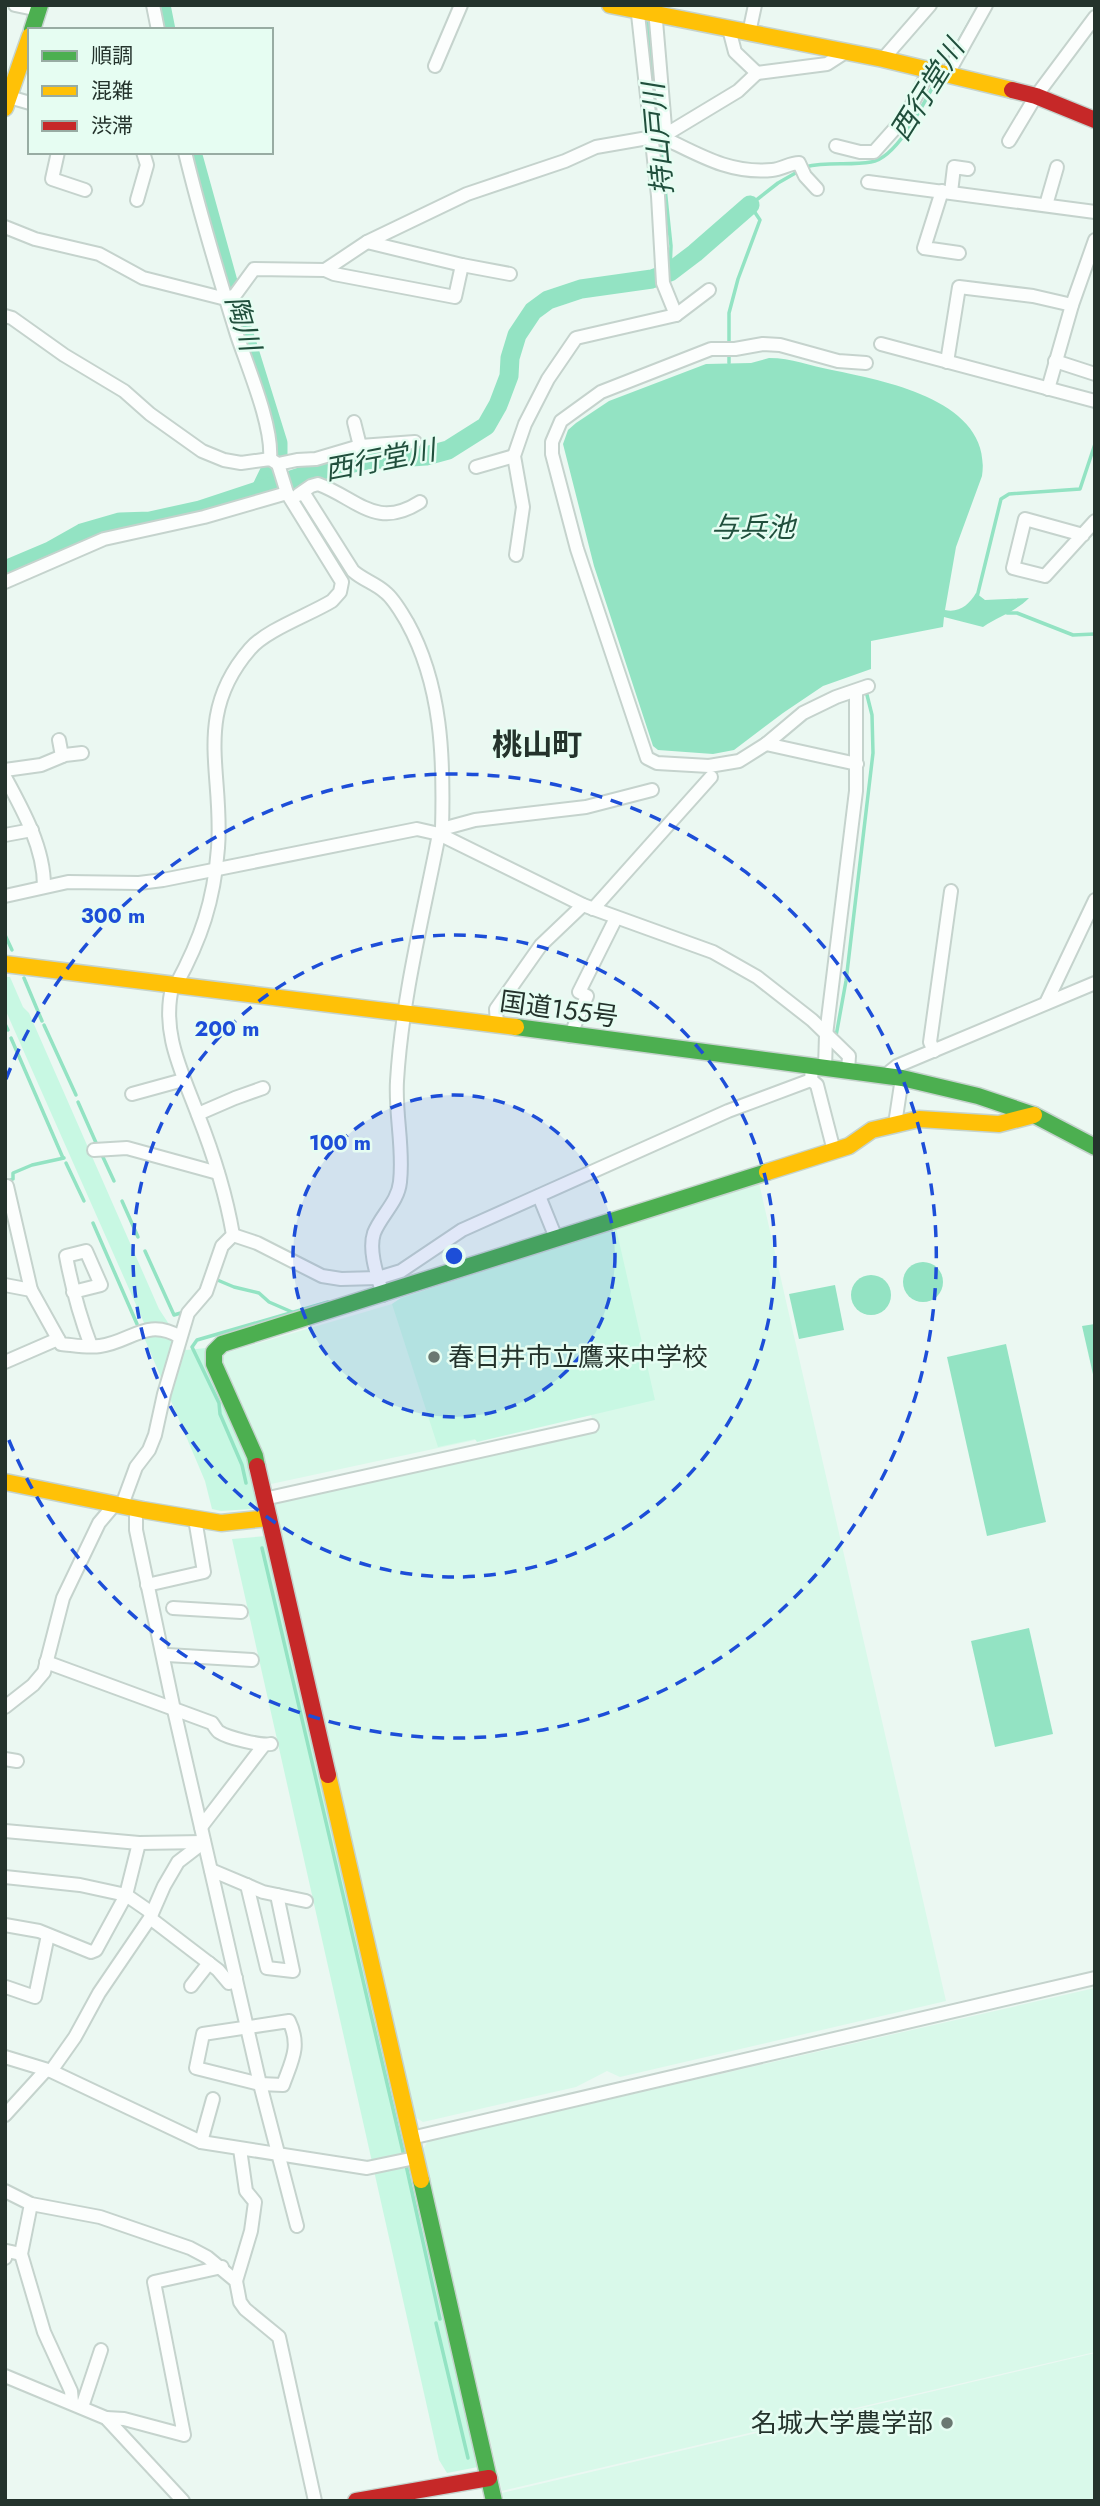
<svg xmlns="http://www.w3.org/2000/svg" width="1100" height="2506" viewBox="0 0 1100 2506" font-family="Jost,'Noto Sans JP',sans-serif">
<rect width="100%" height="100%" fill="#ebf8f2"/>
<g fill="#d9f9ea">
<path d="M759,1183L946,2001L620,2077L607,2071L576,2087L423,2122L415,2117L275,1504L596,1432L591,1415L271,1484L222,1361L225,1353L392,1304L401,1298Z"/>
<path d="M1095,1988V2352L502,2491L423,2149L428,2141Z"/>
<path d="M1095,2353V2501H504L502,2493Z"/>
</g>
<g fill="#c8f8e3">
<path d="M5,977H10L23,1007L29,1013L159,1309L186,1350L206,1348L247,1457L257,1504L252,1509L221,1511L212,1509L205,1481L143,1335L145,1325L5,1009Z"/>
<path d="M616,1228L655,1400L477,1442L475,1439L438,1447L392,1304L401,1298Z"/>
<path d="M267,1536L478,2467L447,2473L439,2460L232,1539Z"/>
</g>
<g fill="#93e3c3">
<path d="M769,358C792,358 810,366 832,370C886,381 993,401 982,476L956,547L945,610C959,613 969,605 976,593L985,600L1029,598C1015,612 999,616 983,627L944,617L943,627L871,641V669L823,686L783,713L734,750L713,754L658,750L653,746L594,566L563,444L568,430L576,423L609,401L706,364L751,363Z"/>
<circle cx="923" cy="1282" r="20"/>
<circle cx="871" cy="1295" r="20"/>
<path d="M835,1285L844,1330L799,1339L789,1294Z"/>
<path d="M1095,1324V1383L1082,1326Z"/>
<path d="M1006,1344L1046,1522L987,1536L947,1357Z"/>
<path d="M1029,1628L1053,1734L995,1747L971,1641Z"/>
</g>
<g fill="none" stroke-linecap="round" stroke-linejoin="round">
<g stroke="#93e3c3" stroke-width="3.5">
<path d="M647,18L659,132"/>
<path d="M944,67L973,16"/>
<path d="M660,140L671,246L670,272"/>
<path d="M805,167C828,161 849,166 871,162C898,158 926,99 938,77"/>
<path d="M729,346V313L738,279L760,220L750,205L778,183L799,171"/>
<path d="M729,354V363"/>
<path d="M977,597L1001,499L1009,494L1080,489L1095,444"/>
<path d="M1007,613H1017L1073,635L1095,634"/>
<path d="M5,935L12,950"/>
<path d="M24,978L42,1021"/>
<path d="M5,1024L8,1030"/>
<path d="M44,1025L76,1095"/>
<path d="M836,1036L846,981L873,753L872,715L866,691"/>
<path d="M11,1038L63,1158"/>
<path d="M78,1102L97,1145"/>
<path d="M102,1155L114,1181"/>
<path d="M66,1163L84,1201"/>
<path d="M8,1181L13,1179V1173L32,1165L64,1158"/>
<path d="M122,1201L138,1237"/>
<path d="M93,1223L137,1324"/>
<path d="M145,1251L174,1315L184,1312"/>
<path d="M215,1279L234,1287L259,1293L269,1302L292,1312"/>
<path d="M246,1483L242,1465L220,1414L219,1403L192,1347L197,1340L328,1302"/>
<path d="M262,1548L404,2156"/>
<path d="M406,2165L440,2319"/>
<path d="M436,2323L468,2458"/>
</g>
<g stroke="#93e3c3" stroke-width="19">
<path d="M161,5L166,30"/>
<path d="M192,152L230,289L278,443V454L260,491"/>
<path d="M5,570L50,551L82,533L120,522L150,521L200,510L318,471L367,460L426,456L448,450L486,426L498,405L509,376L510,358L517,335L533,311L548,300L581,289L652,279L670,272L695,253L750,205"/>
</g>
<g stroke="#c5d3cd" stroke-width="16">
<g id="street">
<path d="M15,5L39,10"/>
<path d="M153,5L158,30"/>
<path d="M637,5L658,196L663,283L676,315"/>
<path d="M655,9L666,139C701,156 731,174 772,170C782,169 790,163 799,163L805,176L817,189"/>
<path d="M749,33L755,5"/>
<path d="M883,59L930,5"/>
<path d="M435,66L461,5"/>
<path d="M757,73L827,64L844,53"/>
<path d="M947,75L986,5"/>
<path d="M9,97L30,103"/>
<path d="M1009,141L1036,96L1095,17"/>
<path d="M836,146L860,152H874L906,116L929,71"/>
<path d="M58,152L52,179L85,190"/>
<path d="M185,152C200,214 218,274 237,335C248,368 273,426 270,459"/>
<path d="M868,182L1095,212"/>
<path d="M942,191L924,248L959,253"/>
<path d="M951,192L954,167L968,169"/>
<path d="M137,200L147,165L143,152"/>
<path d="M1046,205L1057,167"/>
<path d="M5,227L35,239L99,254L143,278L226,299L235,295L254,269L325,270L367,242L467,194L565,161L596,147L665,135L738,91L757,73L735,52L729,29"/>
<path d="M462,265L510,274"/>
<path d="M325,270L334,274L455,297L462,265L367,242"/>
<path d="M5,316L12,318L64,355L124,391L150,414L202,451L224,460L241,463L270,459L278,464L297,460L316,459L360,446L415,442"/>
<path d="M881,344L1095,401"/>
<path d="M1055,361L1095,374"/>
<path d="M947,362L959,287L1033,296L1072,305"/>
<path d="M866,363L838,361L780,345L763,344L735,349H711L601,392L561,421L552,442V454L577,549L647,758L657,763L709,766L739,761L766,744L803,713L836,697L868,686"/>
<path d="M1048,389L1072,305L1095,240"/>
<path d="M354,422L360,446"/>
<path d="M476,467L514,456"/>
<path d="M303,492L353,571C363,580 375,583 385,592C394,599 401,612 407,622C442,685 444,758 442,829L439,834C423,916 402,998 397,1081C395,1115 404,1148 400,1182C398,1202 381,1215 374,1233C368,1251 378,1278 383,1295"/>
<path d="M298,495L311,486L318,484C358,499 376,530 420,502"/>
<path d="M1083,535L1025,519L1013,568L1045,576L1095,521"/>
<path d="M516,555L523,507L514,456L525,424L548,379L576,338L676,315L709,290"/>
<path d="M5,582L104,539L204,517L287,493"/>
<path d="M59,740L62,756"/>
<path d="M766,744L857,764"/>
<path d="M5,770L41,765L65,755L82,753"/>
<path d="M5,777C23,810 44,848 44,886"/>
<path d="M442,829L475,820L586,807L652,790"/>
<path d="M5,835L32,830"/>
<path d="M5,896L68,882L139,883L163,880L417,829L439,834L583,905L713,952L757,977L812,1020L849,1056L848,1071"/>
<path d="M593,909L711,777"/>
<path d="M176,985C201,939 214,901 218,848C224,773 192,716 250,649C266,630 309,615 332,601L340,592L342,582L287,493L278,464"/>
<path d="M1046,1003L1095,900"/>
<path d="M497,1025L496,1009L541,945L583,905"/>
<path d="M570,1036L587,996L579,992L616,918"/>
<path d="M934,1051L930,1042L951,891"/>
<path d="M825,1068L826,1035L856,791V691"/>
<path d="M887,1074L897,1066L1095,983"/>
<path d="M811,1080L817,1085L834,1151"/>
<path d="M132,1094L183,1080"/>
<path d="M198,1114L235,1098L263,1088"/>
<path d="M895,1124L902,1078"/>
<path d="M94,1150L127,1148L218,1173"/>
<path d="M7,1186L31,1290"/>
<path d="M539,1196L556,1238"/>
<path d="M233,1235L257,1243L322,1276L341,1279L378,1278L401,1271L462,1230L728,1111L811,1080L812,1067"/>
<path d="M5,1285L31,1290L61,1344C73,1345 88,1348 100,1346C131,1342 147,1317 180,1337"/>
<path d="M73,1292L101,1285L86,1251L66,1256C72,1288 80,1317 91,1346"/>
<path d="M5,1362L58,1339"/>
<path d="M264,1499L592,1426"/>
<path d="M122,1505L136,1467L149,1450L155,1435L164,1394L188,1313L206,1292L222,1246L233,1235C226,1194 213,1153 198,1115C182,1072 160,1031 173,984"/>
<path d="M136,1508V1530L174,1710L260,2084L297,2226"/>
<path d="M147,1585L204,1572L195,1519"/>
<path d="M173,1608L241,1612"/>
<path d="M167,1655L252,1660"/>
<path d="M46,1662L212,1723C213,1724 217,1731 219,1732C228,1738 261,1746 271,1744"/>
<path d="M5,1707L33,1685L44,1672L63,1598L99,1523L115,1504"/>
<path d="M5,1759L17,1761"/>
<path d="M201,1827L264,1745"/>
<path d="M5,1831L139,1843L204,1842"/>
<path d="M211,1870L263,1892L306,1901"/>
<path d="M5,1877L80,1885L126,1895L139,1843"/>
<path d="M247,1885L267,1968L293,1971L277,1895"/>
<path d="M150,1918L218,1970L229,1983L236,1978"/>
<path d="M5,1925L39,1931L91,1952L96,1950L126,1895L152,1913"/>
<path d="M191,1986L209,1963"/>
<path d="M6,1987L35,1997L48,1935"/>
<path d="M289,2021C301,2046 292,2060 283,2085L260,2084L196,2068L203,2034Z"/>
<path d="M5,2057L51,2071L201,2142L367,2168L415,2158"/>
<path d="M51,2071L75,2037L99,1993L150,1918L164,1886L178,1862L204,1842"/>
<path d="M5,2115L46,2070"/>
<path d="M411,2138L1095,1978"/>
<path d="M201,2142L213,2099"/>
<path d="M5,2191L31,2204L100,2217L190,2248L207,2257L236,2281L240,2302L245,2309L279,2337L315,2501"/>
<path d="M31,2204L21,2254L44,2332L71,2391L72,2402"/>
<path d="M5,2258L7,2251L21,2254"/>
<path d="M236,2281L251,2231L255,2202L246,2191L240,2149"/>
<path d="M5,2376L106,2418L183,2501"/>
<path d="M82,2407L101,2350"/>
<path d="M106,2418L124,2419L184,2435L154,2282L222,2267"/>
</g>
</g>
<g stroke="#c5d3cd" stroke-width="19">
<g id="fast">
<path d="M32,30L40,5"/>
<path d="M516,1027L902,1078L978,1096L1034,1115L1095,1147"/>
<path d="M257,1466L255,1456L214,1364V1352L222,1344L767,1172"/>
<path d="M421,2180L494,2501"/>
</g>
</g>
<g stroke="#c5d3cd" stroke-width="19">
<g id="slow">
<path d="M610,5L883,59L1012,90"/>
<path d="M5,108L30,36"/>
<path d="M5,964L516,1027"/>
<path d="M767,1172L849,1146L872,1130L919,1119L999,1124L1034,1115"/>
<path d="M5,1482L143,1510L221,1523L269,1518"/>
<path d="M328,1775L421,2180"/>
</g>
</g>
<g stroke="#c5d3cd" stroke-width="19">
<g id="jam">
<path d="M1012,90L1036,96L1095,120"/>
<path d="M257,1466L328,1775"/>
<path d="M356,2501L489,2478"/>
</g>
</g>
<use href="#street" stroke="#fcfefd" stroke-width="12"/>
<use href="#fast" stroke="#4caf50" stroke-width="16"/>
<use href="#slow" stroke="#ffc107" stroke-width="16"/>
<use href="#jam" stroke="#c62828" stroke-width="16"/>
</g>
<circle cx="454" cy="1256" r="161" fill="#1d4ed8" fill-opacity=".12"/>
<g fill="none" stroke="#1d4ed8" stroke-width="3.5" stroke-dasharray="12 9">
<circle cx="454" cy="1256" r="161"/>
<circle cx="454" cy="1256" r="321"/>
<path d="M6 1079A482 482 0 1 1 6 1433"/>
</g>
<g fill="#6a7871" stroke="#e6fdf2" stroke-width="2.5">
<circle cx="434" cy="1357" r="7"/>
<circle cx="947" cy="2423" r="7"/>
</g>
<g text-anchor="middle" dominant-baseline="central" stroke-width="5" stroke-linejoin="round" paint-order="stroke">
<g font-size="26" fill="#24332c" stroke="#e6fdf2">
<text transform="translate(559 1009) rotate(8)">国道155号</text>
</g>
<g font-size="26" fill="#24332c" stroke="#e6fdf2" text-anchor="start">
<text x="448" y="1357">春日井市立鷹来中学校</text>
<text x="933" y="2423" text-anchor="end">名城大学農学部</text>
</g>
<g font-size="28" font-style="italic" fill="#204f3c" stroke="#e6fdf2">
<text transform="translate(927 90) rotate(-58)">西行堂川</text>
<text transform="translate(658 139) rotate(-95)">持山戸川</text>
<text transform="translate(243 323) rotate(73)">陶川</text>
<text transform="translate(380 460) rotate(-11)">西行堂川</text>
<text x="753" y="527">与兵池</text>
</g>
<g font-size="30" font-weight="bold" fill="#24332c" stroke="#e6fdf2">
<text x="537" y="744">桃山町</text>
</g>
</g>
<circle cx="454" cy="1256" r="10" fill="#1d4ed8" stroke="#e6fdf2" stroke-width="3.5"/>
<g font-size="21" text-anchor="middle" font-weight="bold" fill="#1d4ed8" stroke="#e6fdf2" stroke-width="5" stroke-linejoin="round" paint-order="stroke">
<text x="113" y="923">300 m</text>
<text x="227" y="1036">200 m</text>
<text x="340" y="1150">100 m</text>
</g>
<rect width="1100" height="2506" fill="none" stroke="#24332c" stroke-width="14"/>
<rect x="28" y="28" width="245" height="126" fill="#e6fdf2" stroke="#98aca3" stroke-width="2"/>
<rect x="42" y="51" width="35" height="10" fill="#4caf50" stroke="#98aca3" stroke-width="2"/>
<text x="91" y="63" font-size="21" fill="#24332c">順調</text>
<rect x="42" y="86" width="35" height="10" fill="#ffc107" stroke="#98aca3" stroke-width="2"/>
<text x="91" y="98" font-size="21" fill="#24332c">混雑</text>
<rect x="42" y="121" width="35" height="10" fill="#c62828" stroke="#98aca3" stroke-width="2"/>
<text x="91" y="133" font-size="21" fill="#24332c">渋滞</text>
</svg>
